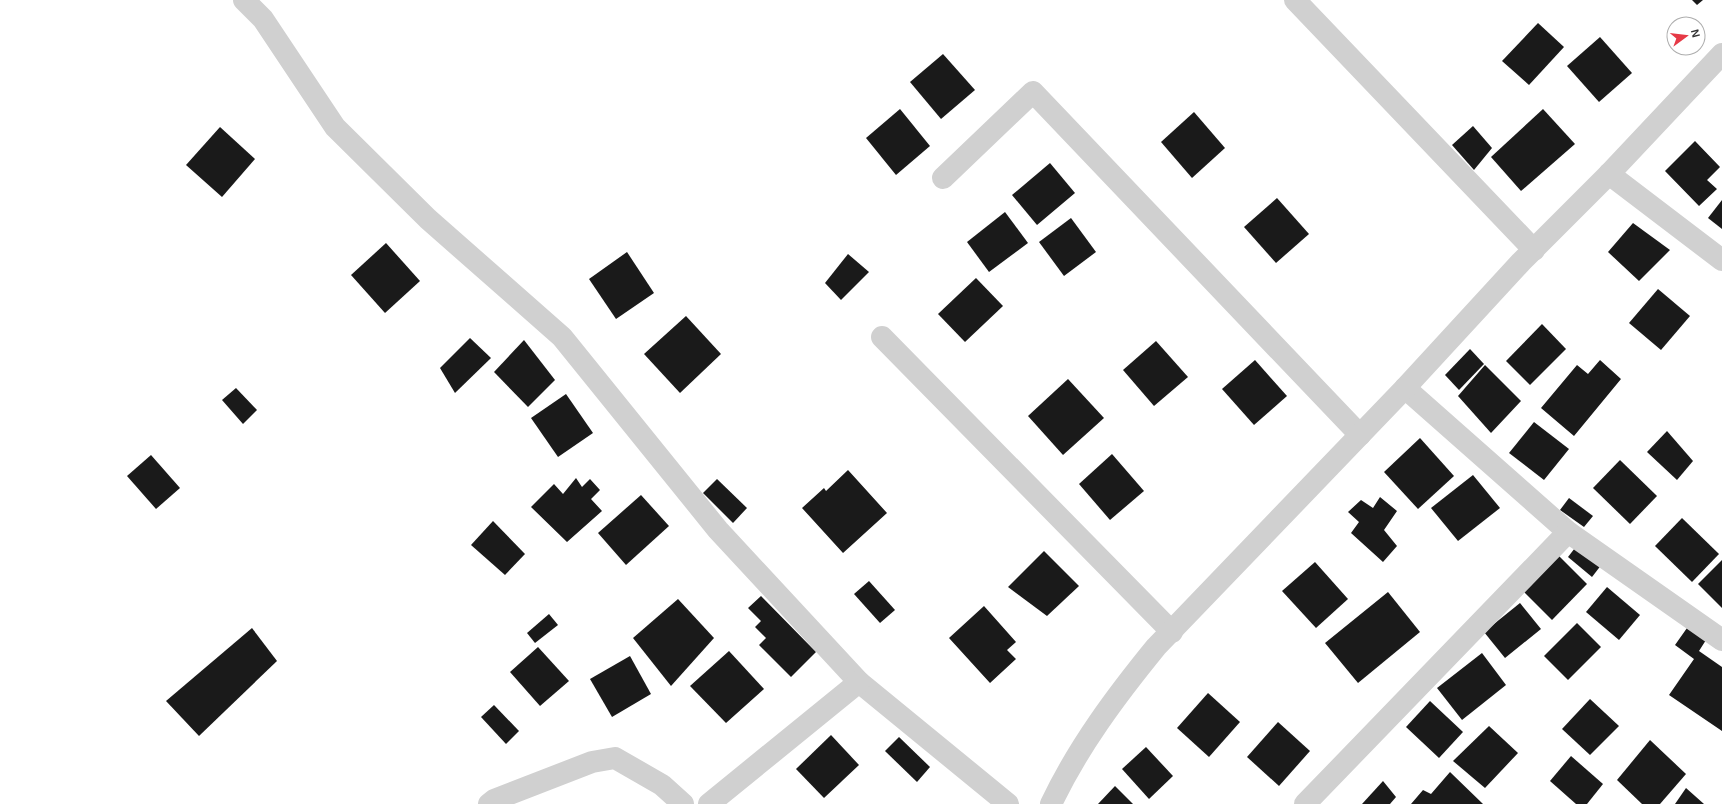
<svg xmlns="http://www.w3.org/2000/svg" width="1722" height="804" viewBox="0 0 1722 804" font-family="Arial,sans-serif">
<rect width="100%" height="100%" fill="#fff"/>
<g fill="#1a1a1a">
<path d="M1692,0H1703L1697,5Z"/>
<path d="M1538,23L1564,47L1529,85L1502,61Z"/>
<path d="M1600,37L1632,73L1599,102L1567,66Z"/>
<path d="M943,54L975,90L941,119L910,82Z"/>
<path d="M900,109L930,146L896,175L866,138Z"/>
<path d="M1543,109L1575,144L1521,191L1491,157Z"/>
<path d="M1194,112L1225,148L1192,178L1161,142Z"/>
<path d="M1473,126L1492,148L1474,170L1452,145Z"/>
<path d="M220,127L255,159L222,197L186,165Z"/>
<path d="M1695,141L1720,167L1707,180L1717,189L1699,206L1665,171Z"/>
<path d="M1050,163L1075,193L1037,225L1012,195Z"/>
<path d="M1277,198L1309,234L1276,263L1244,227Z"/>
<path d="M1722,200V229L1708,218Z"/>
<path d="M1005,212L1028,243L989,272L967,242Z"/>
<path d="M1071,218L1096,252L1064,276L1039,242Z"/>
<path d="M1633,223L1670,250L1639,281L1608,252Z"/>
<path d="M386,243L420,281L385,313L351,275Z"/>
<path d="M627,252L654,293L616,319L589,279Z"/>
<path d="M848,254L869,272L841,300L825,283Z"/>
<path d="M976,278L1003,306L965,342L938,314Z"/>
<path d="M1658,289L1690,316L1661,350L1629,323Z"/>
<path d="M686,316L721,354L680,393L644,354Z"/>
<path d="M1542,324L1566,349L1530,385L1506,361Z"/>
<path d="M470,338L491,358L455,393L440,368Z"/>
<path d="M524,340L555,380L528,407L494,372Z"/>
<path d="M1156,341L1188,377L1154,406L1123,370Z"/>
<path d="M1470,349L1484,364L1459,390L1445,375Z"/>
<path d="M1255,360L1287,396L1254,425L1222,389Z"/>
<path d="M1600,360L1621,379L1574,436L1541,408L1577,365L1588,374Z"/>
<path d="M1485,365L1521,401L1491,433L1458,396Z"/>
<path d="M1068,379L1104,418L1063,455L1028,416Z"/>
<path d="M236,388L257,410L243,424L222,400Z"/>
<path d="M566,394L593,433L558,457L531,418Z"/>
<path d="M1534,422L1569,449L1544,480L1509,453Z"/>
<path d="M1667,431L1693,461L1677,480L1647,452Z"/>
<path d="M1420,438L1454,476L1418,509L1384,472Z"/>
<path d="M1112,454L1144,491L1110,520L1079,484Z"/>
<path d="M151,455L180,488L156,509L127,476Z"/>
<path d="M1620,460L1657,496L1630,524L1593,488Z"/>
<path d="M848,470L887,513L843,553L802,508L824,488L826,491Z"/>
<path d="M1473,475L1500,508L1458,541L1431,508Z"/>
<path d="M576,478L582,487L590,479L600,490L591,499L602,511L567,542L531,507L554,484L563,494Z"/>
<path d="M717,479L747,508L733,523L703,493Z"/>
<path d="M641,495L669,526L626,565L598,533Z"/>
<path d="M1380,497L1397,511L1384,530L1397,546L1383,562L1351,533L1359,522L1348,512L1361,500L1373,508Z"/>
<path d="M1569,498L1593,516L1584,527L1560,510Z"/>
<path d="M1682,518L1719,554L1692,582L1655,546Z"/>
<path d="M493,521L525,554L505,575L471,545Z"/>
<path d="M1578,544L1602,564L1592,577L1568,557Z"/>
<path d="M1044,551L1079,586L1047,616L1008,587Z"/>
<path d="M1559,556L1587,584L1552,620L1524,592Z"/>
<path d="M1722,560V608L1698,584Z"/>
<path d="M1315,562L1348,599L1316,628L1282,591Z"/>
<path d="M869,581L895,610L880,623L854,594Z"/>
<path d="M1607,587L1640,615L1619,640L1586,612Z"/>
<path d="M1388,592L1420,632L1358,683L1325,643Z"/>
<path d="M761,596L816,652L791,677L759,645L766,638L755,627L761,621L748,608Z"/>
<path d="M678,599L714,638L671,686L633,638Z"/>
<path d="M1520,603L1541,629L1505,658L1484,632Z"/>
<path d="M984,606L1016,642L1007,650L1016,659L990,683L949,638Z"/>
<path d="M549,614L558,625L535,643L527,633Z"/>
<path d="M1577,623L1601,647L1568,680L1544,656Z"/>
<path d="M252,628L277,661L199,736L166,701Z"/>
<path d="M1687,628L1706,640L1699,651L1722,667V731L1669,695L1694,659L1675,645Z"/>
<path d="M538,647L569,681L540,706L510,672Z"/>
<path d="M729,651L764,689L726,723L690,686Z"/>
<path d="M1482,653L1506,685L1462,720L1437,688Z"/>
<path d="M630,656L651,694L612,717L590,679Z"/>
<path d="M1208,693L1240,722L1209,757L1177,728Z"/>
<path d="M1590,699L1619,726L1590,755L1562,729Z"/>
<path d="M1430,701L1463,732L1439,758L1406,727Z"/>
<path d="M494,705L519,731L506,744L481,717Z"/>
<path d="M1278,722L1310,751L1279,786L1247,757Z"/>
<path d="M1489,726L1518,753L1485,788L1453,761Z"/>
<path d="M831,735L859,765L824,798L796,769Z"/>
<path d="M899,737L930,767L917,782L885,751Z"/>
<path d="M1650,740L1686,774L1660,804H1642L1617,780Z"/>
<path d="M1146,747L1173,776L1149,799L1122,769Z"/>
<path d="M1571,756L1603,784L1587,804H1576L1550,781Z"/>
<path d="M1450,772L1483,804H1411L1423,790L1431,794Z"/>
<path d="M1383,781L1396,797L1390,804H1362Z"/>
<path d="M1115,786L1133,804H1098Z"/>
<path d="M1686,788L1704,804H1675Z"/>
</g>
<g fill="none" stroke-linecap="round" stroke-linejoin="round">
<g stroke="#d0d0d0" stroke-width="22">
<path d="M244,0L263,19L335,127L428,219L562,337L718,530L859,682L1008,804"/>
<path d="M1295,0L1534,250"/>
<path d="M1609,174L1722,260"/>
<path d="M943,178L1033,92L1360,435"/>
<path d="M882,337L1172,632"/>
<path d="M1405,388L1568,532L1722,640"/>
<path d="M489,804L494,800L592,762L615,758L662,785L683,804"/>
<path d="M709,804L859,682"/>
<path d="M1051,804C1078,747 1116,696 1156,647L1405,388L1521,262L1609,174L1722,54"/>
<path d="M1305,804L1568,532"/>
</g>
</g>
<g transform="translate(1686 36) rotate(75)"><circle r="19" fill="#ffffff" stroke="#adadad"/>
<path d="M0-3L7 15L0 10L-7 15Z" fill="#e63946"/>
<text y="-6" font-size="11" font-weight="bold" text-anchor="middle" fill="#333333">N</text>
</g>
</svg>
